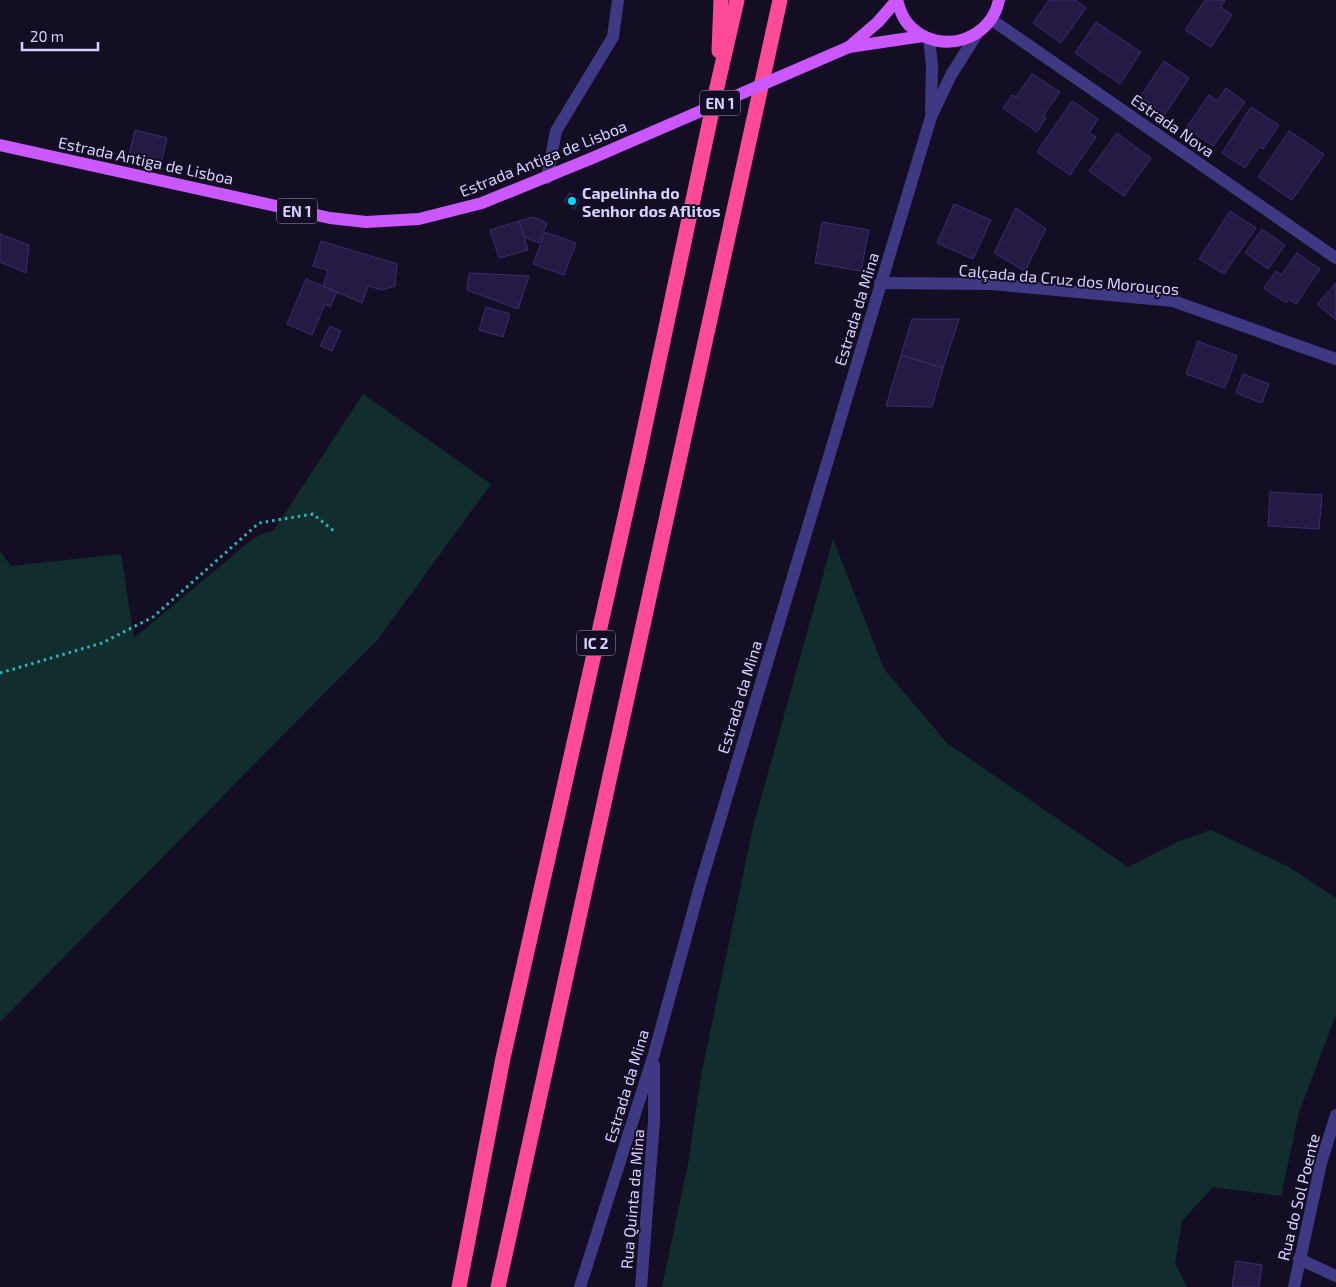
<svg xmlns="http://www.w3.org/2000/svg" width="1336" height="1287" viewBox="0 0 1336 1287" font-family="'Exo 2',sans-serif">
<rect width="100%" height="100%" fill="#130e23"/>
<g fill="#112d2d">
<path d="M363,394L491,484L379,638L0,1022V551L11,566L121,554L134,638L255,537L274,530Z"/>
<path d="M833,539L884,669L947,743L1128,867L1177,842L1211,830L1289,867L1336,898V1015L1299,1112L1281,1196L1213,1187L1182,1221L1175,1263L1187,1287H662L688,1164L701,1076L753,827Z"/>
</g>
<g fill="#251a44" stroke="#3d2c70">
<path d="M1049,0H1076L1086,8L1061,43L1033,23Z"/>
<path d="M1205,0H1223L1225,1L1221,7L1232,15L1211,47L1185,30Z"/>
<path d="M1096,22L1141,52L1120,84L1075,53Z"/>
<path d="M1164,61L1189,78L1165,114L1140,97Z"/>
<path d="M1032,74L1060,92L1043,116L1046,118L1037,132L1003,108L1012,95L1016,97Z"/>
<path d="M1226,88L1245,102L1213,146L1186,128L1209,95L1217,101Z"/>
<path d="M1072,101L1098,119L1089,133L1096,137L1070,175L1037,152Z"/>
<path d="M1251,107L1279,125L1263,149L1259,147L1245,168L1222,153Z"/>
<path d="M135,130L167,138L160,167L128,159Z"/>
<path d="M1289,131L1324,154L1292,200L1258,177Z"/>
<path d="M1117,133L1151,158L1124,196L1089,171Z"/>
<path d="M570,193L580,201L574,209L564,201Z"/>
<path d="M954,204L991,220L973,259L937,243Z"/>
<path d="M1016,208L1046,229L1025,271L994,253Z"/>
<path d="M1230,211L1256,228L1224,274L1199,259Z"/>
<path d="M533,217L547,223L539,243L524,237L519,221Z"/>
<path d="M519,221L528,250L499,258L490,230Z"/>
<path d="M822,222L869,230L861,271L815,263Z"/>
<path d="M1262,229L1285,245L1268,269L1245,253Z"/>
<path d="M545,232L576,243L564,275L533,264Z"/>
<path d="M0,234L29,245L26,273L0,262Z"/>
<path d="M321,241L397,264L395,286L382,290L368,286L362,303L323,286L328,270L313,266Z"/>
<path d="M1297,253L1320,269L1296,304L1289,299L1286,303L1264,288L1276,271L1281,275Z"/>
<path d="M469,273L529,276L518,309L467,290Z"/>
<path d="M306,279L337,292L330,307L325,304L312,335L287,324Z"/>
<path d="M1336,283V320L1317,304Z"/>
<path d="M486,307L510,314L503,337L479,330Z"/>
<path d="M912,319H959L943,368L901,355Z"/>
<path d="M330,326L341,331L332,351L320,346Z"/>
<path d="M1198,341L1237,356L1225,388L1186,374Z"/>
<path d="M901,355L943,368L932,407L886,406Z"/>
<path d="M1243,374L1269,384L1262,403L1236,393Z"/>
<path d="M1270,492L1322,495L1319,529L1268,526Z"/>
<path d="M1236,1261L1262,1265L1259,1287H1232Z"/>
</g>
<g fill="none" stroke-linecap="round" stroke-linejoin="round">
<path stroke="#2eb5b5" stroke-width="3" stroke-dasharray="2.5 4" stroke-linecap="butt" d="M0,673L102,643L153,617L259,523L313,514L335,532"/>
<g stroke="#3f3983" stroke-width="12">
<path d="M992,20L1336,258"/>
<path d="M929,39L932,65L931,112"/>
<path d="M547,178L556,131L613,37L618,0"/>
<path d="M880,283L992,284L1173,301L1336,359"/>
<path d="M1299,1259L1336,1276"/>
<path d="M580,1287L654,1054L700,886L931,117L951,75L977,34"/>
<path d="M641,1287L654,1121V1065"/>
<path d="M1294,1287L1321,1163L1336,1115"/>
</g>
<g stroke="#ca57ff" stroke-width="12">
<path d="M897,0C900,10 903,20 911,27C941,56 991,40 999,0"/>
<path d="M849,47L923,36"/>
<path d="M849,47L878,22L897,0"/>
<path d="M0,145L330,218L366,222L419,219L482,203L590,159"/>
</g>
<g stroke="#ff4b97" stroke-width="15">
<path d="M719,51L721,0"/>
<path d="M459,1287L503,1058L638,459L717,87L737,0"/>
<path d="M498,1287L780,0"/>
</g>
<path stroke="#ca57ff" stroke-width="12" d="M590,159L849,47"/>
</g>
<circle fill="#00d4fb" stroke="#130e23" stroke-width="2" cx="572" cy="201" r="5"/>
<g text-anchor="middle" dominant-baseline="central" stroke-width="4" stroke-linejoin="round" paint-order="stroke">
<g fill="#130e23" stroke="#9d96bd" stroke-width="1">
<rect x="700" y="90.5" width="40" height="25" rx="4"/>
<rect x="277" y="198.5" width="40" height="25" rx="4"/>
<rect x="577" y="630.5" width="38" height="25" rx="4"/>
</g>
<g font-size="15" font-weight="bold" fill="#d8d0ff">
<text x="720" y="103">EN 1</text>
<text x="297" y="211">EN 1</text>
<text x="596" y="643">IC 2</text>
</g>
<g font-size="16" fill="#d8d0ff" stroke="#130e23">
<text transform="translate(1173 125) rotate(35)">Estrada Nova</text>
<text transform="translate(543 158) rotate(-22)">Estrada Antiga de Lisboa</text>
<text transform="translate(146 160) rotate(12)">Estrada Antiga de Lisboa</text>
<text transform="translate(1069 279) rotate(5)">Calçada da Cruz dos Morouços</text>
<text transform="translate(856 309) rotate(-73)">Estrada da Mina</text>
<text transform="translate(739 697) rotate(-73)">Estrada da Mina</text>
<text transform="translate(626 1086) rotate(-73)">Estrada da Mina</text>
<text transform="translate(1298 1197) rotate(-76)">Rua do Sol Poente</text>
<text transform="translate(632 1199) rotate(-85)">Rua Quinta da Mina</text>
</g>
<g font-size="16" font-weight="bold" fill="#d8d0ff" stroke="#130e23" text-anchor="start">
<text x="582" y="192">Capelinha do<tspan x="582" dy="18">Senhor dos Aflitos</tspan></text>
</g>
</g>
<path d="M22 42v8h76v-8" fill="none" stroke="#d8d0ff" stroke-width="2.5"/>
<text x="30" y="42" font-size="15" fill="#d8d0ff" stroke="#130e23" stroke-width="4" paint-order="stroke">20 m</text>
</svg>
